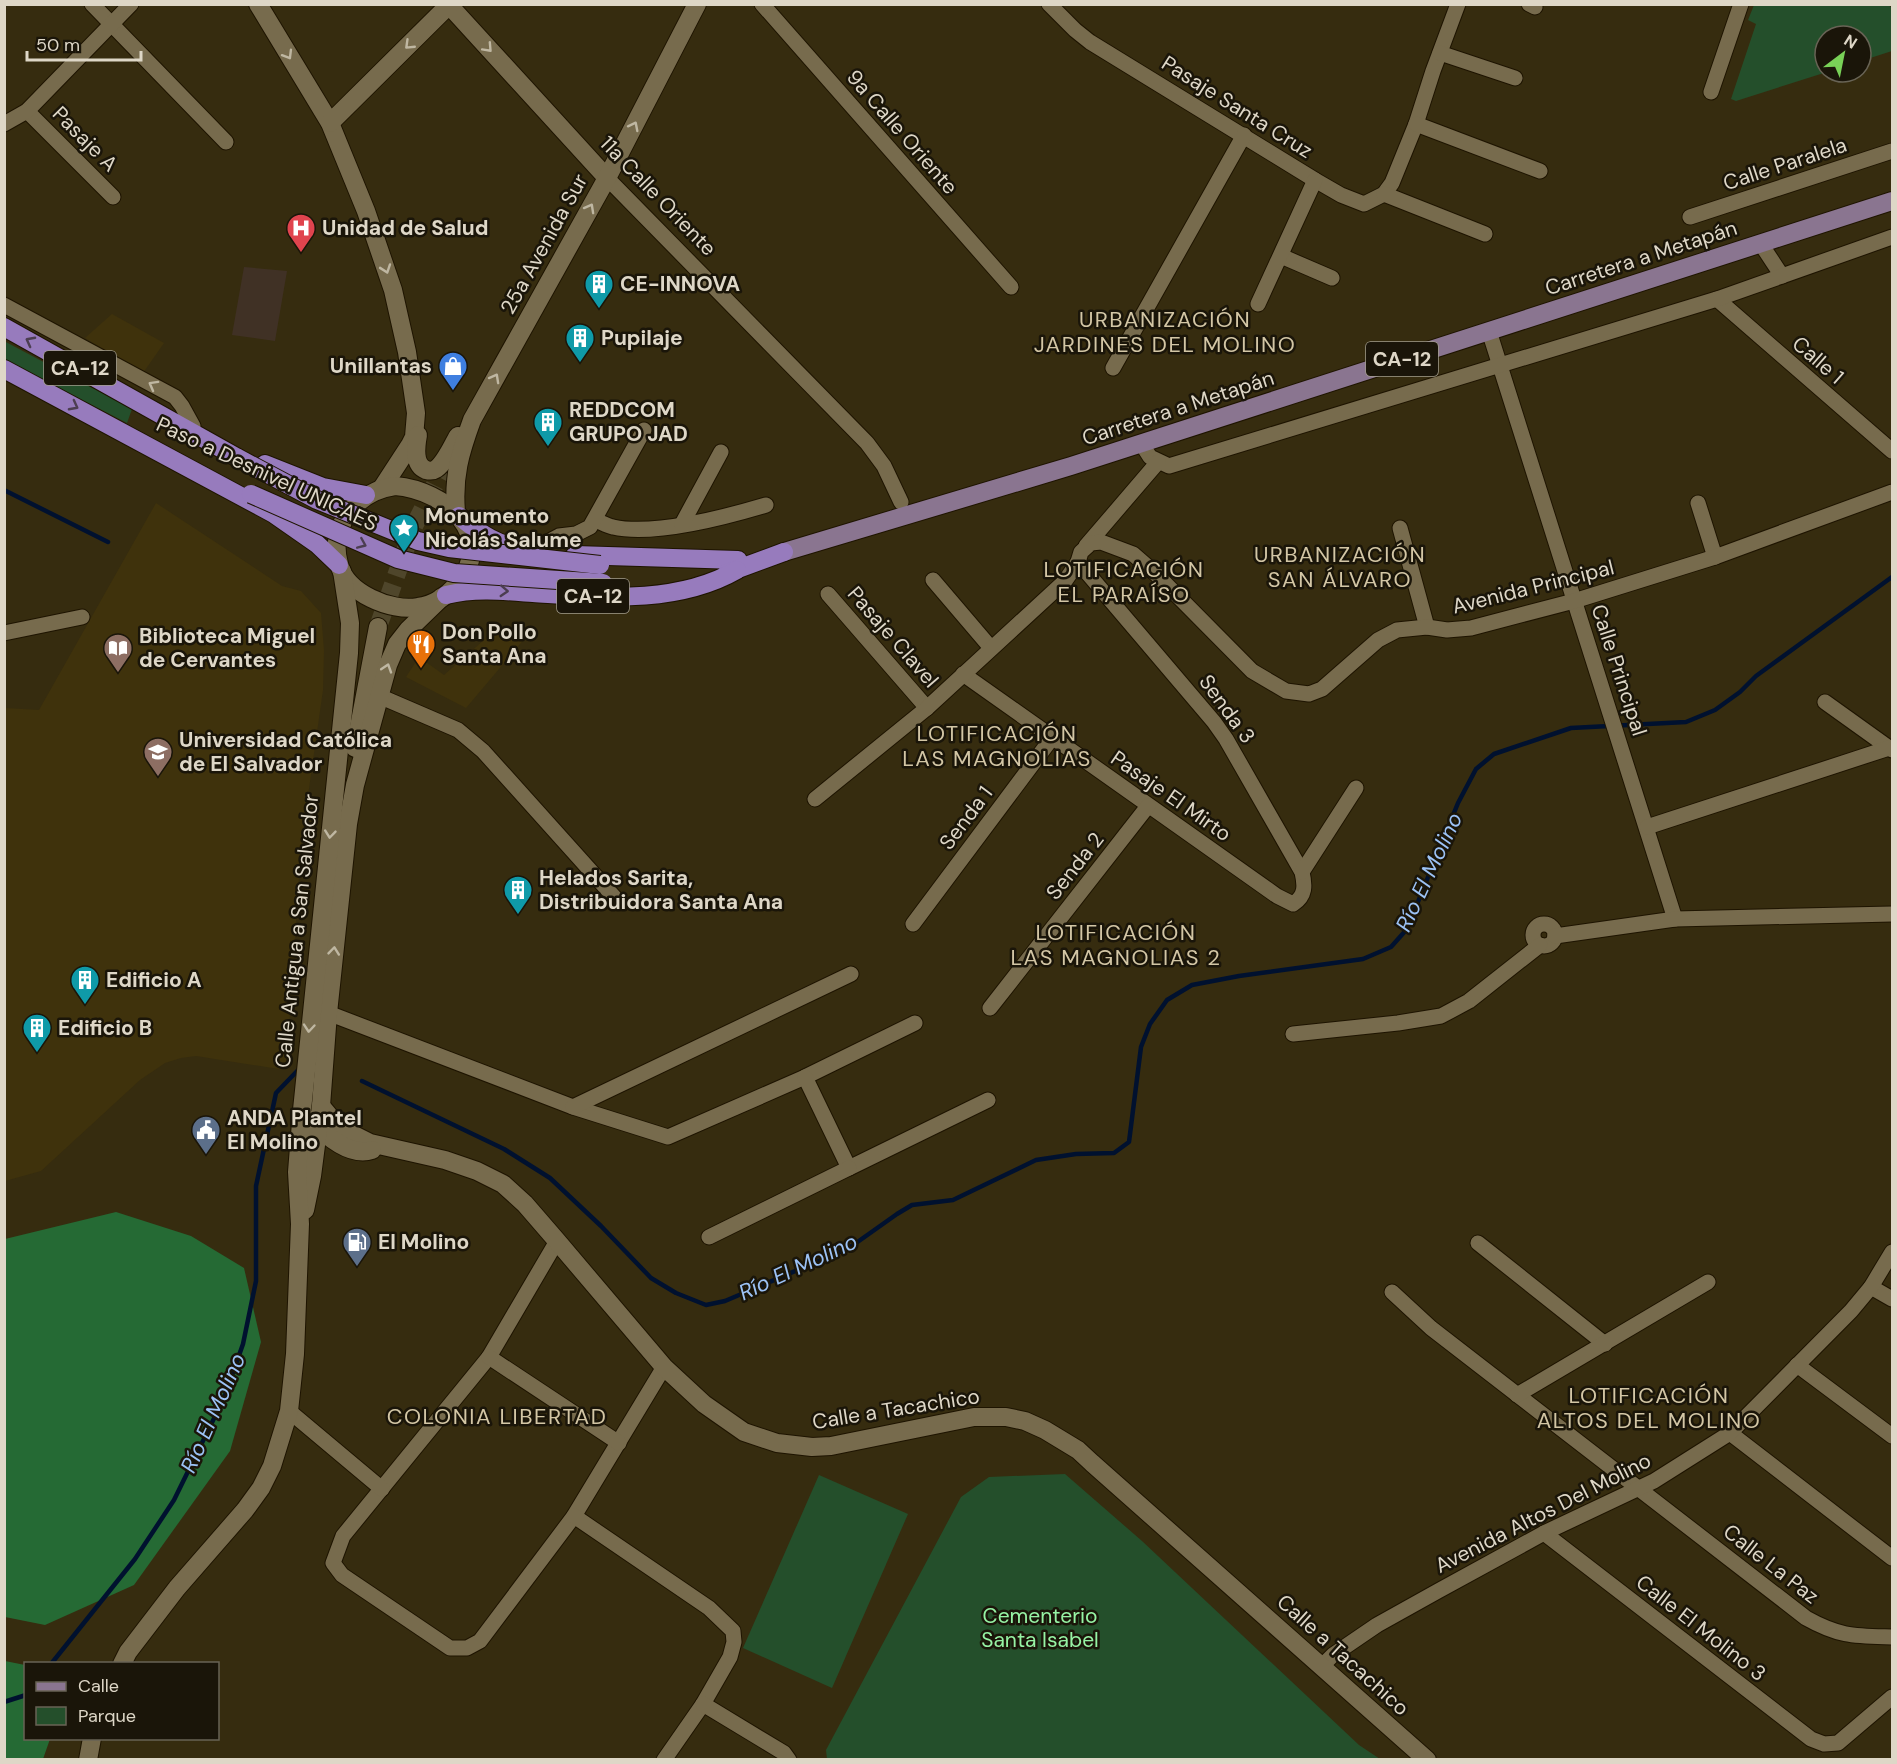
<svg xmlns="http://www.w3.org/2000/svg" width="1897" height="1764" viewBox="0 0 1897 1764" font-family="'DM Sans',sans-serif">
<rect width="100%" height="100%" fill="#362c0f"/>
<g fill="#3f320c">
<path d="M112,314L164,343L143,373L85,338Z"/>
<path d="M156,503L282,586L301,591L321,613L324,650L323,690L301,845L287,1058L284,1066L279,1069L196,1056L181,1058L165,1063L140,1080L41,1171L5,1181V708L39,710Z"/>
<path d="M492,633L526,637L466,708L406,677L419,657L444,675Z"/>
</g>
<path fill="#403125" d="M244,267L287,271L275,341L232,335Z"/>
<g fill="#244f2b">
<path d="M1888,5L1892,8V51L1861,61V36H1825V72H1827L1736,101L1731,99L1756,24L1748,20L1754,5Z"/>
<path d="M4,341L132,409L127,423L5,360Z"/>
<path d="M1065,1474L1142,1541L1359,1745L1380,1759H827L826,1750L961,1497L989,1477Z"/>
<path d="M819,1475L908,1514L832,1688L743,1648Z"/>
</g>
<g fill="#256a34">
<path d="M116,1212L191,1236L244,1268L261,1342L230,1451L134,1585L45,1625L5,1617V1239Z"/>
<path d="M5,1661L25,1665L26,1738L50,1739L43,1759H5Z"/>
</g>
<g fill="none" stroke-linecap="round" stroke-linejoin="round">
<g stroke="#00112f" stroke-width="4.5">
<path d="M4,490L108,542"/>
<path d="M362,1081L504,1149L550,1178L601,1226L651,1278L676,1293L706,1305L725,1301L849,1248L897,1214L912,1205L953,1200L1036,1160L1076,1154L1114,1153L1129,1142L1141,1047L1150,1024L1167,1000L1192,985L1239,976L1363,959L1391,947L1407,929L1458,803L1476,769L1494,754L1571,728L1686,722L1715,710L1740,692L1756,676L1892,577"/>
<path d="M51,1664L135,1559L174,1500L224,1398L243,1344L256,1281V1186L276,1093L301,1067"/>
<path d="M4,1702L26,1695"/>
</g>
<path stroke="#4f462b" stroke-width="18" stroke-dasharray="18 9" stroke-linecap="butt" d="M378,627L413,528L443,469"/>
<g stroke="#1e1400" stroke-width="17">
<g id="street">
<path d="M92,4L226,142"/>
<path d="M762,4L1011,287"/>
<path d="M1049,4L1075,30L1090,42L1315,180L1341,195L1364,204L1384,194L1392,183L1416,124L1433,71L1458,4"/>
<path d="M1529,4L1535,7"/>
<path d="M1440,53L1515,78"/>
<path d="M1711,92L1741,4"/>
<path d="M27,111L113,197"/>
<path d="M4,124L27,111L131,4"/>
<path d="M1416,124L1540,171"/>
<path d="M607,178L867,443L884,466L901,502"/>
<path d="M1384,194L1485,234"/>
<path d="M1690,217L1892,151"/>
<path d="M1761,244L1782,276"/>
<path d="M1281,256L1332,278"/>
<path d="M1717,299L1892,451"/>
<path d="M1258,304L1315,180"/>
<path d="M4,305L175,397L182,406L193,426"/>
<path d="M1489,331L1675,919"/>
<path d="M1113,368L1244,135"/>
<path d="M1141,443L1150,457L1169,466L1717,299L1892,237"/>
<path d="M1698,503L1715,557"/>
<path d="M595,520C601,522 607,526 613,527C653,536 726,517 766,505"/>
<path d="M682,524L721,452"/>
<path d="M1400,528L1427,627"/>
<path d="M1086,546L1158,462"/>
<path d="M533,550L559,536L576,534L590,527L644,430"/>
<path d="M933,580L991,648"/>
<path d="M828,594L927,708"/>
<path d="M4,633L82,617"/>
<path d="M963,674L1277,896L1293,904C1306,896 1305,885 1302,872L1226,739L1214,722L1078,562"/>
<path d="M379,696L458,730L483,751L615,898"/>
<path d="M1825,702L1892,750"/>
<path d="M815,799L927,708L1065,581L1078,562L1081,552L1091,543L1101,542L1133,554L1156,574L1252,671L1286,691L1309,694L1322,689L1378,640L1397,630L1427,627L1447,630L1471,628L1574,601L1715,557L1892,492"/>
<path d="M1647,827L1889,748"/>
<path d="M1302,872L1356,788"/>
<path d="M913,924L1052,738"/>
<circle cx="1544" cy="935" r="11"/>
<path d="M1555,936L1675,919L1892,914"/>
<path d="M990,1008L1148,806"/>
<path d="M328,1013L573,1107L668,1137L805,1077L915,1023"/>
<path d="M1293,1034L1398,1023L1441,1016L1469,1001L1540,945"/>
<path d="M805,1077L849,1168L988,1100"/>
<path d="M573,1107L851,974"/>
<path d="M709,1237L849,1168"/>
<path d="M557,1241L489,1357L343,1536L333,1563L342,1575L450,1648H467L480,1641L574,1516L664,1367"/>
<path d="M1478,1243L1605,1344"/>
<path d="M1871,1287L1892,1299"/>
<path d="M1392,1292L1431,1328L1806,1618C1840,1637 1855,1636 1892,1637"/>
<path d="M489,1357L619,1443"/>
<path d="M1797,1365L1892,1436"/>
<path d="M1517,1395L1708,1282"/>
<path d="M289,1411L382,1489"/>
<path d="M1730,1433L1892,1558"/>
<path d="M574,1516L709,1608L733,1631L734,1642L730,1657L703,1704L664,1760"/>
<path d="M1544,1533L1811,1739L1824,1744L1838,1743L1892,1697"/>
<path d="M1323,1665L1333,1655L1377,1625L1438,1591L1544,1533L1654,1481L1730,1433L1851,1311L1871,1287L1892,1252"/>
<path d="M703,1704L784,1753L789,1760"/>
</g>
</g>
<g stroke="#1e1400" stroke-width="20">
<g id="secondary">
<path d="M258,4L330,123L366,211L393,290L407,352L416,413L414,437L410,445L382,488"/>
<path d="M448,4L607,178"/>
<path d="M330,123L450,4"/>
<path d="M418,435C416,446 413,465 426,470C430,471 433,471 436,469C445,463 452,446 458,436"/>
<path d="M395,486C445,490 498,535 457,584C447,596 433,605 418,607C391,612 346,593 339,564C328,525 358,491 395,486Z"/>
<path d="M456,512C453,476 460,453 472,420L607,178L697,4"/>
<path d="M355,748L378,627"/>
<path d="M321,1106L336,1124L348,1132L370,1143L445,1160L477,1171L503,1184L525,1204L557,1241L664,1367L704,1404L744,1432L777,1443L812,1447L831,1446L974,1417H1006L1025,1421L1045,1430L1078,1450L1092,1463L1427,1760"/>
<path d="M311,1120C325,1135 350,1157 372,1150"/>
<path d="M305,1210L312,1176L321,1106L328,1013L348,824L355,785L388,665L397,644L408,630L442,597"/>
<path d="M122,1664L128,1652L177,1588L245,1510L261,1488L272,1466L289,1411L295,1354L300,1224L297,1172L302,1110L349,653L350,623L342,571"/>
<path d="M88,1760L92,1738"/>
</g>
</g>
<g stroke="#1e1400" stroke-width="20">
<path id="primary" d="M784,552L1071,466L1892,201"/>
</g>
<g stroke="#1e1400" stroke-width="20">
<g id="highway">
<path d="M4,327L238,458"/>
<path d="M4,369L274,514L317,544L339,565"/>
<path d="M265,464L323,487L366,495"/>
<path d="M459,516C482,535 497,545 527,550"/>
<path d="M575,555L738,560"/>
<path d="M727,573L784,552"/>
<path d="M446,595C476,588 504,591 533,593C600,597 676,605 737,570"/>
</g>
</g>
<use href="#street" stroke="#776b4d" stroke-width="15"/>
<use href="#secondary" stroke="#776b4d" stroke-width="18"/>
<use href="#primary" stroke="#8a7590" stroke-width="18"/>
<use href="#highway" stroke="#977bbd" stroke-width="18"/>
<g stroke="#1e1400" stroke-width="20" stroke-linecap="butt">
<g id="highway-bridge">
<path d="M238,458L317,500L418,541L449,548L600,565"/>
<path d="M251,494L398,559L454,573L603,583"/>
</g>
</g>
<use href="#highway-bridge" stroke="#977bbd" stroke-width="18"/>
</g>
<defs><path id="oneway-chevron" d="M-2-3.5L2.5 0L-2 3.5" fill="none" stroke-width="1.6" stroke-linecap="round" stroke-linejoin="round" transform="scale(1.5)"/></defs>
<g stroke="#bfb7a2">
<use href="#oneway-chevron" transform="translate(409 45) rotate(136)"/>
<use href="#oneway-chevron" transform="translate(488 48) rotate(47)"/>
<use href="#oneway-chevron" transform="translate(288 55) rotate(59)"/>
<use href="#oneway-chevron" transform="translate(634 126) rotate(-63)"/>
<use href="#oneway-chevron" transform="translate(590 208) rotate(-61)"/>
<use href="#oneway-chevron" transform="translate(386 269) rotate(71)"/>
<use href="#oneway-chevron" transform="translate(495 378) rotate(-61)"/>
<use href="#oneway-chevron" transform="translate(153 385) rotate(-151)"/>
<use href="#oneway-chevron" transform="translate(387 668) rotate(-72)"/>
<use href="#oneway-chevron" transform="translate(330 834) rotate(96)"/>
<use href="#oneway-chevron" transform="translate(334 951) rotate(-84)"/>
<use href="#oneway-chevron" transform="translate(309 1028) rotate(95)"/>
</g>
<g stroke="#4c3e51">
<use href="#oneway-chevron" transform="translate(30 341) rotate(-152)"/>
<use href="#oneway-chevron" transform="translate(74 406) rotate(28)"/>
<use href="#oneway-chevron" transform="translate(362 544) rotate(23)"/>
<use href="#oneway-chevron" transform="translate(504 591) rotate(3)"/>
</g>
<defs>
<g id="hospital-pin" transform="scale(1.5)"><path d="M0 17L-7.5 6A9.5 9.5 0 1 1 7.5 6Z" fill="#e0444e" stroke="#1a1509"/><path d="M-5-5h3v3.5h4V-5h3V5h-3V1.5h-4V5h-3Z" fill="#fff"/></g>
<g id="building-pin" transform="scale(1.5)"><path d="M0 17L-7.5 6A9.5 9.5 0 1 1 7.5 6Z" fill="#0f9aa8" stroke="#1a1509"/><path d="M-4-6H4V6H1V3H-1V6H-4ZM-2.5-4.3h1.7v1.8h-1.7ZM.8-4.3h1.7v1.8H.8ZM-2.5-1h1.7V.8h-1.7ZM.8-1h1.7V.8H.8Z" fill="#fff"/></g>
<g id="shop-pin" transform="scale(1.5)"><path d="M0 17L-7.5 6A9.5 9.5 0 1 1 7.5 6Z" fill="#3f7fe0" stroke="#1a1509"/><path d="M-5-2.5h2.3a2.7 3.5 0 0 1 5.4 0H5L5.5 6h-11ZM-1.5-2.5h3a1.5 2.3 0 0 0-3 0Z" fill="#fff"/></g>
<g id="sight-pin" transform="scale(1.5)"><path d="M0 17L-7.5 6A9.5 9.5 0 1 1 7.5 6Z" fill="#0f9aa8" stroke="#1a1509"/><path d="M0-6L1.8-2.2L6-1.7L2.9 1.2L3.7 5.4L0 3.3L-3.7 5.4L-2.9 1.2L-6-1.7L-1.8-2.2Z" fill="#fff"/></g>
<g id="restaurant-pin" transform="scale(1.5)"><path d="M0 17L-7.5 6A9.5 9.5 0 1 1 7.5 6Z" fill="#e8710a" stroke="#1a1509"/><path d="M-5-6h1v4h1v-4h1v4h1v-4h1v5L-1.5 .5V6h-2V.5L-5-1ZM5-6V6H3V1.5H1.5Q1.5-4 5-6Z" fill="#fff"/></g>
<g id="library-pin" transform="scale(1.5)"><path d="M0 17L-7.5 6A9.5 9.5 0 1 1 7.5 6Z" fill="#8d6e63" stroke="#1a1509"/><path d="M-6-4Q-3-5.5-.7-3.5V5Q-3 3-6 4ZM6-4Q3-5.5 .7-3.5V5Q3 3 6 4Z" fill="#fff"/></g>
<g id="university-pin" transform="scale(1.5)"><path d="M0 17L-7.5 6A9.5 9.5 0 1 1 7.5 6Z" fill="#8d6e63" stroke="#1a1509"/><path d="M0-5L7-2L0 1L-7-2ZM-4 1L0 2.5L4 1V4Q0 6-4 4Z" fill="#fff"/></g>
<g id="civic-pin" transform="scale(1.5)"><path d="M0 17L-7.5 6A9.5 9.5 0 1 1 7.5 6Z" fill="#5c6f8a" stroke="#1a1509"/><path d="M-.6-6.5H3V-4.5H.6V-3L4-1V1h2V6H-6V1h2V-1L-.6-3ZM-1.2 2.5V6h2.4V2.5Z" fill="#fff"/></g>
<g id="fuel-pin" transform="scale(1.5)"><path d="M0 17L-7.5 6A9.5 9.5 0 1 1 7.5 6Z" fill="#5c6f8a" stroke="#1a1509"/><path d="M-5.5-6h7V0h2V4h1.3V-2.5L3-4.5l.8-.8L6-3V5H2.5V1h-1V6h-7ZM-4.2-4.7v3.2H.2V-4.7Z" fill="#fff"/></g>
</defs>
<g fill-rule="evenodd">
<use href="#hospital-pin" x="301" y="228"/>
<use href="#building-pin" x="599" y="284"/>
<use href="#building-pin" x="580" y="338"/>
<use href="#shop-pin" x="453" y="366"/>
<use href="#building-pin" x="548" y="422"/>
<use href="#sight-pin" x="404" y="528"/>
<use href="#restaurant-pin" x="421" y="644"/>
<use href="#library-pin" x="118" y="648"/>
<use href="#university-pin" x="158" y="752"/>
<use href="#building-pin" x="518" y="890"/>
<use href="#building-pin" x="85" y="980"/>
<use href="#building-pin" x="37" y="1028"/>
<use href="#civic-pin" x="206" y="1130"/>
<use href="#fuel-pin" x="357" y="1242"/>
</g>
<g text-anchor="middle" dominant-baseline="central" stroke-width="5" stroke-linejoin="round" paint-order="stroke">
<g fill="#1a1509" stroke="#a39d8e" stroke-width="1.5">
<rect x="1366" y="342" width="72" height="34" rx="4.5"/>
<rect x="44" y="351" width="72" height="34" rx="4.5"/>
<rect x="557" y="579" width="72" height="34" rx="4.5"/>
</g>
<g font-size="20" font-weight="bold" fill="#ded7c7">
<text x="1402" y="359">CA-12</text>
<text x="80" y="368">CA-12</text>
<text x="593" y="596">CA-12</text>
</g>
<g font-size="21" fill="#ded7c7" stroke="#1a1509">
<text transform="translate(1237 107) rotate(32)">Pasaje Santa Cruz</text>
<text transform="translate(902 132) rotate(49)">9a Calle Oriente</text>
<text transform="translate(85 139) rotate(45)">Pasaje A</text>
<text transform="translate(1785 164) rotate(-18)">Calle Paralela</text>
<text transform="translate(658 196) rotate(46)">11a Calle Oriente</text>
<text transform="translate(544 244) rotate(-61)">25a Avenida Sur</text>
<text transform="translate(1641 258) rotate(-18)">Carretera a Metapán</text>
<text transform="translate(1818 360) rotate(41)">Calle 1</text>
<text transform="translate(1178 408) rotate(-18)">Carretera a Metapán</text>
<text transform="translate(267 474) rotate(25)">Paso a Desnivel UNICAES</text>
<text transform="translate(1533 587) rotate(-14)">Avenida Principal</text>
<text transform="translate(893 637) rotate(49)">Pasaje Clavel</text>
<text transform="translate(1619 670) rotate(72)">Calle Principal</text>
<text transform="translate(1227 709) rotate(54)">Senda 3</text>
<text transform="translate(1171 796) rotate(35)">Pasaje El Mirto</text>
<text transform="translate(966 818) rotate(-53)">Senda 1</text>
<text transform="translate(1075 866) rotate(-52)">Senda 2</text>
<text transform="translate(297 931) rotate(-84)">Calle Antigua a San Salvador</text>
<text transform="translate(896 1409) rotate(-9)">Calle a Tacachico</text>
<text transform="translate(1543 1513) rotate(-27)">Avenida Altos Del Molino</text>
<text transform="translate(1771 1564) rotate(38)">Calle La Paz</text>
<text transform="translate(1701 1628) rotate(38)">Calle El Molino 3</text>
<text transform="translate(1343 1655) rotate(42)">Calle a Tacachico</text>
</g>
<g font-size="21" font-weight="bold" fill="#ded7c7" stroke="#1a1509" text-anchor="start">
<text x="322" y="228">Unidad de Salud</text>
<text x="620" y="284">CE-INNOVA</text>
<text x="601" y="338">Pupilaje</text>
<text x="432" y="366" text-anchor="end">Unillantas</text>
<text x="569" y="410">REDDCOM<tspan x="569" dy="24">GRUPO JAD</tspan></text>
<text x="425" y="516">Monumento<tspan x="425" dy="24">Nicolás Salume</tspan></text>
<text x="442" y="632">Don Pollo<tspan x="442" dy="24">Santa Ana</tspan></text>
<text x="139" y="636">Biblioteca Miguel<tspan x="139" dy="24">de Cervantes</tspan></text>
<text x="179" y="740">Universidad Católica<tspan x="179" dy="24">de El Salvador</tspan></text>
<text x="539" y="878">Helados Sarita,<tspan x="539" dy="24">Distribuidora Santa Ana</tspan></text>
<text x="106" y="980">Edificio A</text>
<text x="58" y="1028">Edificio B</text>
<text x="227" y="1118">ANDA Plantel<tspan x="227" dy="24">El Molino</tspan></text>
<text x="378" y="1242">El Molino</text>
</g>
<g font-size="21" fill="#96f3a4" stroke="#1a1509">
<text x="1040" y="1616">Cementerio<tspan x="1040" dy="24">Santa Isabel</tspan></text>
</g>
<g font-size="22" letter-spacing="1.5" fill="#d3c6a5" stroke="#1a1509">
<text x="1165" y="319">URBANIZACIÓN<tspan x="1165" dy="25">JARDINES DEL MOLINO</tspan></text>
<text x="1340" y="554">URBANIZACIÓN<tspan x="1340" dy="25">SAN ÁLVARO</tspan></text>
<text x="1124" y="569">LOTIFICACIÓN<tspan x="1124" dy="25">EL PARAÍSO</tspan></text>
<text x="997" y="733">LOTIFICACIÓN<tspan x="997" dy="25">LAS MAGNOLIAS</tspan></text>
<text x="1116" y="932">LOTIFICACIÓN<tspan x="1116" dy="25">LAS MAGNOLIAS 2</tspan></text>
<text x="1649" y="1395">LOTIFICACIÓN<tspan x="1649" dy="25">ALTOS DEL MOLINO</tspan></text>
<text x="497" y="1416">COLONIA LIBERTAD</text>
</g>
<g font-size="22" font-style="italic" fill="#9cc2f5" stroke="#1a1509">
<text transform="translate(1429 872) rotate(-65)">Río El Molino</text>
<text transform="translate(798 1267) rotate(-25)">Río El Molino</text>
<text transform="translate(213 1413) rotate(-66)">Río El Molino</text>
</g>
</g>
<rect width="1897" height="1764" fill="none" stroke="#ded7c7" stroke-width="12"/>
<rect x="24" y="1662" width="195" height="78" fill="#1a1509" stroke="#686355" stroke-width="1.5"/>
<rect x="36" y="1682" width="30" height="9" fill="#8a7590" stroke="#686355" stroke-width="1.5"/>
<text x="78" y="1692" font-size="18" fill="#ded7c7">Calle</text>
<rect x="36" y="1707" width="30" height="18" fill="#244f2b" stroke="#686355" stroke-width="1.5"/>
<text x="78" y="1722" font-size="18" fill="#ded7c7">Parque</text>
<g transform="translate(1843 54) rotate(32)"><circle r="28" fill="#1a1509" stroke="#686355" stroke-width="1.5"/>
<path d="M0-4.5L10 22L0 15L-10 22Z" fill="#79d157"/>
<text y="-9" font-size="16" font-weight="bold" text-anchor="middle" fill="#ded7c7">N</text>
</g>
<path d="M27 51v9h114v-9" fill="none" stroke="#ded7c7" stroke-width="3"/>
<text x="36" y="51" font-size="18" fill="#ded7c7" stroke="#1a1509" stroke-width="4.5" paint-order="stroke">50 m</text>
</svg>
